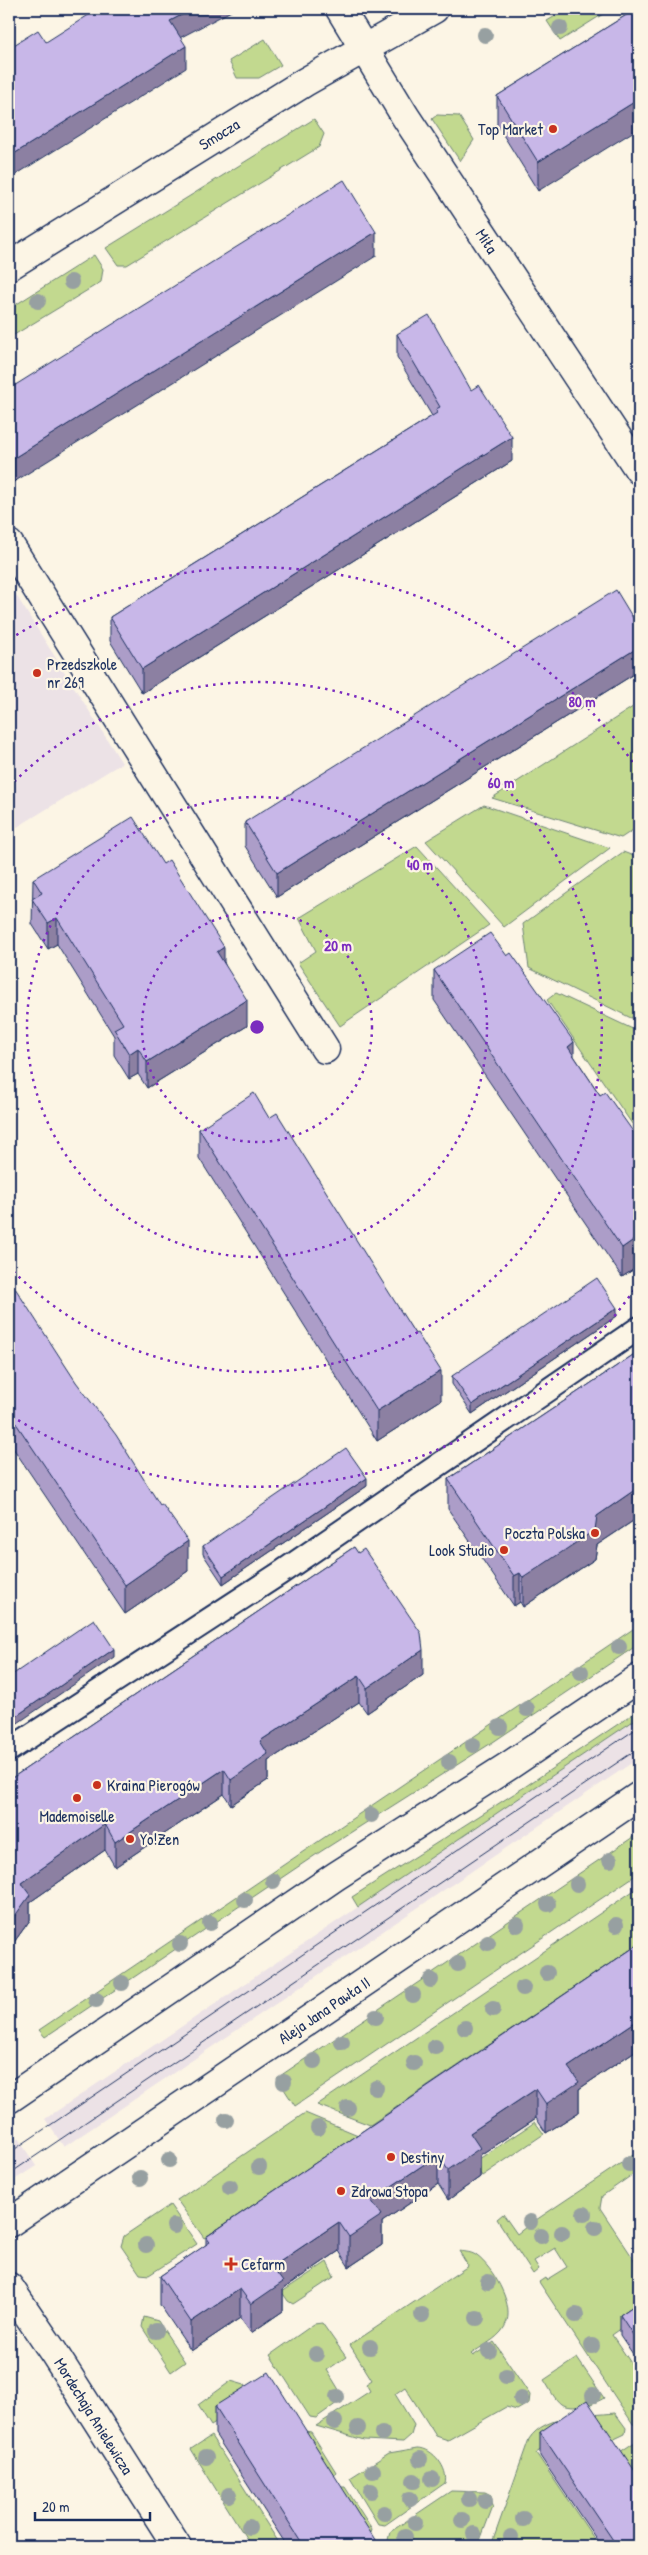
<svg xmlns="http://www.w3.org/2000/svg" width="648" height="2555" viewBox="0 0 648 2555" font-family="'Patrick Hand',sans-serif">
<rect width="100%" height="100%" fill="#fcf5e5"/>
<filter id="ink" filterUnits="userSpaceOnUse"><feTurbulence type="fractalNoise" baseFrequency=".02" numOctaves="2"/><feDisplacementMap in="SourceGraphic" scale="10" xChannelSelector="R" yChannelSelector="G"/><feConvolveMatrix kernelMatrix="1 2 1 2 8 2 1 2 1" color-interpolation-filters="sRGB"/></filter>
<g filter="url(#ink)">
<g fill="#ece2e6">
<path d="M9,584L122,763L9,832Z"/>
<path d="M639,1717V1758L64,2147L45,2119Z"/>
<path d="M18,2138L36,2166L11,2182L9,2180V2144Z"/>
</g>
<g fill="#c2d98f" stroke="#6e8476">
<path d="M567,9H611L560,41L547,21Z"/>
<path d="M265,39L281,65L259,78H237L229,61Z"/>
<path d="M437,115L459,116L474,140L460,161L432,119Z"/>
<path d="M314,119L324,134L319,147L127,265H118L106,248Z"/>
<path d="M94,255L103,269L101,282L9,338V309Z"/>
<path d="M639,703V826L621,838L492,798Z"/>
<path d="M484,805L610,848L504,927L426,841Z"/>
<path d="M417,846L489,925L340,1026L298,963L316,951L299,918Z"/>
<path d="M623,852L639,858L637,1016L631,1018L529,968L523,924Z"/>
<path d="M556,993L639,1032V1134L547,1000Z"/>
<path d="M639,1625V1644L493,1742L320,1852L45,2037L39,2030Z"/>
<path d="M639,1710V1717L358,1907L352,1897L523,1788Z"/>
<path d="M639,1833V1873L295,2106L277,2078Z"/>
<path d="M639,1887V1944L370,2125L317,2105Z"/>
<path d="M305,2113L358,2135L204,2238L177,2200Z"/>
<path d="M535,2122L544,2134L482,2176L473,2163Z"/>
<path d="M639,2151V2170L602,2196L600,2208L635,2261L639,2258V2316L612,2335L639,2375L638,2425L633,2424L539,2282L545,2278L546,2280L567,2267L555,2248L534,2261L539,2269L533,2274L497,2219L503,2214L517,2234L526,2227L523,2221L531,2215L536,2220Z"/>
<path d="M170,2205L197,2244L149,2275L140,2274L121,2246L124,2236Z"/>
<path d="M459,2251C466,2252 472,2252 477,2256C492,2267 513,2302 507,2321C502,2338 484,2344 471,2354L473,2356L494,2342L530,2395L529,2403L517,2410L506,2407L448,2440L436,2436L405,2387L395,2394L414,2425L411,2435L403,2442L364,2440L316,2426L370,2391L366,2384L372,2380L350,2345L468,2266Z"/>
<path d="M327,2262L334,2277L293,2304L288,2301L282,2292Z"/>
<path d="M144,2317L158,2321L185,2362L171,2372L142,2327Z"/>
<path d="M322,2323L346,2357L327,2370L344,2398L316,2418L310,2417L270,2355L314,2324Z"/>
<path d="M577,2358L604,2398C595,2404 571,2411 561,2404C554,2399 549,2387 544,2380Z"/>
<path d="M231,2381L265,2391L211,2426L198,2405Z"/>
<path d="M615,2413L626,2428L625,2434L606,2443L585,2421L536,2453L599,2546H491L529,2439C545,2414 589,2416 615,2413Z"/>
<path d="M305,2431L311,2432L336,2472L333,2480Z"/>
<path d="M211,2436L281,2546H251L191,2449Z"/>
<path d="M635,2442L639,2449V2492L614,2456Z"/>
<path d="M418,2448C433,2448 449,2469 445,2483L385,2525L378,2524L350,2478L389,2453Z"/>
<path d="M339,2487H345L372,2529L370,2535Z"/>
<path d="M451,2491L485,2492L491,2495L493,2506L478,2546H392L388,2540L390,2532Z"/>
</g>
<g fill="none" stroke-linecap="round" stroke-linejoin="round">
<g stroke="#1b2f5e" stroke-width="26">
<path id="service" d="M9,1750L279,1574L639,1328"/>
</g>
<g stroke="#1b2f5e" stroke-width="31">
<g id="minor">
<path d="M340,9L405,116L639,470"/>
<path d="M9,266L305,82L434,9"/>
<path d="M9,544L325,1049"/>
</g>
</g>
<g stroke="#1b2f5e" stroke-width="31">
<path id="tertiary" d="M9,2287L54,2353L177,2546"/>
</g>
<g stroke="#1b2f5e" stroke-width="31">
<g id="secondary">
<path d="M9,2099L336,1876L510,1765L639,1678"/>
<path d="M9,2223L639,1796"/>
</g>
</g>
<use href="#service" stroke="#fcf5e5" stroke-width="22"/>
<use href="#minor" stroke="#fcf5e5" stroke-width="28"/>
<use href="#tertiary" stroke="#fcf5e5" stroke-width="28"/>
<use href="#secondary" stroke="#fcf5e5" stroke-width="28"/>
<g stroke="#1b2f5e" stroke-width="1">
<path d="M9,2153L639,1727"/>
<path d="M9,2174L639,1748"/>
</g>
</g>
<g fill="#97a0a1">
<circle cx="560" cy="28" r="8"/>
<circle cx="485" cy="35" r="8"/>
<circle cx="71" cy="282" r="8"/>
<circle cx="38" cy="301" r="8"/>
<circle cx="619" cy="1647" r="8"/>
<circle cx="581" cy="1672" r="8"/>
<circle cx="527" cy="1709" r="8"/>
<circle cx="500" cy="1727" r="8"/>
<circle cx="473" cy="1745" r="8"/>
<circle cx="449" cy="1762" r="8"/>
<circle cx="371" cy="1815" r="8"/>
<circle cx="610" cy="1860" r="8"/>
<circle cx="273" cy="1881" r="8"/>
<circle cx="577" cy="1884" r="8"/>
<circle cx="245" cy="1900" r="8"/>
<circle cx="548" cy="1904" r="8"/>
<circle cx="210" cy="1923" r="8"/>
<circle cx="517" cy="1925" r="8"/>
<circle cx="616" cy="1925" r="8"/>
<circle cx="488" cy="1943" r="8"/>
<circle cx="180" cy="1944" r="8"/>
<circle cx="458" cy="1964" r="8"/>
<circle cx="547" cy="1973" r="8"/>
<circle cx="431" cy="1980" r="8"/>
<circle cx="122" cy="1983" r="8"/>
<circle cx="523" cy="1988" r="8"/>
<circle cx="413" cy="1995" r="8"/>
<circle cx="96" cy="2000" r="8"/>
<circle cx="493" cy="2009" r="8"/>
<circle cx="376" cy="2017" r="8"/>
<circle cx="465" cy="2028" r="8"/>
<circle cx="342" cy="2042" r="8"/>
<circle cx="435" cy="2047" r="8"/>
<circle cx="314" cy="2061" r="8"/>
<circle cx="414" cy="2063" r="8"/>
<circle cx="284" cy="2082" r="8"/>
<circle cx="376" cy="2088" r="8"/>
<circle cx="348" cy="2108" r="8"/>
<circle cx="226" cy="2120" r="8"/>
<circle cx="318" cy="2128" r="8"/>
<circle cx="169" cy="2160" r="8"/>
<circle cx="629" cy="2164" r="8"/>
<circle cx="259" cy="2167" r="8"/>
<circle cx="140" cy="2178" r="8"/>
<circle cx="230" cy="2187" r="8"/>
<circle cx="584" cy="2214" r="8"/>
<circle cx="530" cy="2222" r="8"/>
<circle cx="174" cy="2226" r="8"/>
<circle cx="595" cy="2228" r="8"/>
<circle cx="562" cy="2233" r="8"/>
<circle cx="541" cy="2236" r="8"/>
<circle cx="146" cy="2245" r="8"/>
<circle cx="488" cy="2282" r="8"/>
<circle cx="422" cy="2315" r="8"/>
<circle cx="576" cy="2315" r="8"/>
<circle cx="477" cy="2318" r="8"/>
<circle cx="156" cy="2331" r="8"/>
<circle cx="592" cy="2346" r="8"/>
<circle cx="370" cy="2347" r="8"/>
<circle cx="489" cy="2351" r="8"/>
<circle cx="316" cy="2354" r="8"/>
<circle cx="506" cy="2376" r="8"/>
<circle cx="593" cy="2395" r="8"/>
<circle cx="337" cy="2397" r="8"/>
<circle cx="521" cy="2399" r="8"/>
<circle cx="335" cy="2422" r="8"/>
<circle cx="358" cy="2428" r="8"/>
<circle cx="382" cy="2433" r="8"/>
<circle cx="206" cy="2457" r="8"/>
<circle cx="420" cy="2459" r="8"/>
<circle cx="373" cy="2471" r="8"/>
<circle cx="432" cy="2479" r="8"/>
<circle cx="414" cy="2481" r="8"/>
<circle cx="371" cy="2491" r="8"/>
<circle cx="229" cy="2495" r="8"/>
<circle cx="410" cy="2499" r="8"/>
<circle cx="469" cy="2499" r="8"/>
<circle cx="485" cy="2501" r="8"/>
<circle cx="384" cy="2513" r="8"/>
<circle cx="523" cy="2519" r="8"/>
<circle cx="462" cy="2520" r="8"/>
<circle cx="415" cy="2523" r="8"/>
<circle cx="249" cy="2527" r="8"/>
<circle cx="474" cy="2534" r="8"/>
<circle cx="405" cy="2537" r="8"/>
<circle cx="511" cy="2537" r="8"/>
</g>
<g fill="#ac9dc8" stroke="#1b2f5e">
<path d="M636,9L538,191L497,125V96Z"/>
<path d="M397,334L512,461L142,693L110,641V617L432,416L397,357Z"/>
<path d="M639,628V671L277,897L245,846V822Z"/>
<path d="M33,879L224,962L247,1026L147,1088L138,1074L129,1079L114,1055V1036L57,944L48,949L32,924Z"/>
<path d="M434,970L574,1056L600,1095L639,1140V1266L622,1277L434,1000Z"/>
<path d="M269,1118L415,1334L441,1400L377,1441L199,1158V1129Z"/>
<path d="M9,1292L188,1571L125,1614L9,1442Z"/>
<path d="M617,1316L472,1414L452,1384V1376Z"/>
<path d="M639,1351V1520L636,1519L597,1545L595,1559L523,1607L520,1602L514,1606L448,1509V1479Z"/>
<path d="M367,1486L223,1584L203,1554V1546Z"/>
<path d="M354,1547L423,1675L367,1713L359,1702L268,1761V1780L231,1805L224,1794L115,1867L105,1850L30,1902V1920L9,1949V1780Z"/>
<path d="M639,1944V2058L635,2051L579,2089V2112L546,2133L536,2118L480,2155V2177L448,2200L438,2184L382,2222V2245L349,2267L339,2251L283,2289V2311L251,2333L240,2318L191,2351L160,2305V2276L206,2245V2237Z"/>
<path d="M639,2302V2363L620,2335V2315Z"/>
<path d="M215,2406L379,2546H287L215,2434Z"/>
<path d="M540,2432L639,2546H601L540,2456Z"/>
</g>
<g fill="#8c80a2" stroke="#1b2f5e">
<path d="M193,9H235L170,43V21Z"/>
<path d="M186,46V68L9,179V157Z"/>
<path d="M639,99V128L538,191V162Z"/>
<path d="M376,232V256L9,485V461Z"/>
<path d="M512,437V461L142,693V669Z"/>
<path d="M639,647V671L277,897V873Z"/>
<path d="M57,918V944L48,949V923Z"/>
<path d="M224,947V973L217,952Z"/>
<path d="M247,1000V1026L147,1088V1062Z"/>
<path d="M574,1042V1072L568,1047Z"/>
<path d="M138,1048V1074L129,1079V1054Z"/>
<path d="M639,1236V1266L622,1277V1248Z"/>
<path d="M617,1308V1316L472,1414V1405Z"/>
<path d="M441,1371V1400L377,1441V1411Z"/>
<path d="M367,1478V1486L223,1584V1576Z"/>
<path d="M636,1489V1519L597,1545L595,1559L523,1607V1578L597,1516Z"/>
<path d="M188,1541V1571L125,1614V1585Z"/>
<path d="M520,1573V1602L514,1606V1576Z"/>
<path d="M114,1649V1657L9,1729V1721Z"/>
<path d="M423,1650V1675L367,1713V1688Z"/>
<path d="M359,1676V1702L268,1761V1780L231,1805V1780L260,1741Z"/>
<path d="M224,1769V1794L115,1867V1842Z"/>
<path d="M105,1824V1850L30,1902V1920L9,1949V1924L21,1883Z"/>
<path d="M635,2022V2051L579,2089V2112L546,2133V2104L568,2067Z"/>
<path d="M536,2089V2118L480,2155V2177L448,2200V2170L470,2133Z"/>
<path d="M438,2155V2184L382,2222V2245L349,2267V2237L371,2200Z"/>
<path d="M339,2222V2251L283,2289V2311L251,2333V2304L272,2267Z"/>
<path d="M240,2289V2318L191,2351V2322Z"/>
</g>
<g fill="#c8b7e8" stroke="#1b2f5e">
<path d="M98,9H193L170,21L186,46L9,157V48L38,30L46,42Z"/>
<path d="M636,9H639V99L538,162L497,96Z"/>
<path d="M344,180L376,232L9,461V389Z"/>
<path d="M429,315L471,390L479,385L512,437L142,669L110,617L437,413L436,409L440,407L397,334Z"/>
<path d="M616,590L639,628V647L277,873L245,822Z"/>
<path d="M133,817L163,864L169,860L224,947L217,952L247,1000L147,1062L138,1048L129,1054L114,1029L123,1024L57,918L48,923L32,899L42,893L33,879Z"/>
<path d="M490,933L507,956L511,953L574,1042L568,1047L600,1095L605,1092L639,1140V1236L622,1248L434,970Z"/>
<path d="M254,1093L269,1118L277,1113L415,1334L417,1333L441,1371L377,1411L199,1129Z"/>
<path d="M597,1278L617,1308L472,1405L452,1376Z"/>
<path d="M15,1288L76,1382L116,1435L160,1505L162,1504L188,1541L125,1585L9,1413V1292Z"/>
<path d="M639,1351V1490L636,1489L597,1516L595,1530L523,1578L520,1573L514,1576L448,1479Z"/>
<path d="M346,1448L367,1478L223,1576L203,1546Z"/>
<path d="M354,1547L358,1553L364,1549L421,1633L423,1650L367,1688L359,1676L260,1741L268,1754L231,1780L224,1769L115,1842L105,1824L21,1883L30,1895L9,1924V1780Z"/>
<path d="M94,1619L114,1649L9,1721V1677Z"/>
<path d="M639,1944V2028L635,2022L568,2067L579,2082L546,2104L536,2089L470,2133L480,2148L448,2170L438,2155L371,2200L382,2215L349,2237L339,2222L272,2267L283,2282L251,2304L240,2289L191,2322L160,2276L210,2242L206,2237Z"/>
<path d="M639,2302V2344L620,2315Z"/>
<path d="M269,2372L379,2546H304L215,2406Z"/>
<path d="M587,2400L639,2477V2546H617L540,2432Z"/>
</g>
</g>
<g fill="none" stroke="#7b2cbf" stroke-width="2.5" stroke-dasharray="2.5 5">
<circle cx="257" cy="1027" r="115"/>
<circle cx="257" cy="1027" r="230"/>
<path d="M9 787A345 345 0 1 1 9 1267"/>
<path d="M638 1284A460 460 0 0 1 10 1415M10 639A460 460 0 0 1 638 770"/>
</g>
<g fill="#c8321e" stroke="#fcf5e5" stroke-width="2">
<circle cx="553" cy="129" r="5"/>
<circle cx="37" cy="673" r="5"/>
<circle cx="595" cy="1533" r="5"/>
<circle cx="504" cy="1550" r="5"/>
<circle cx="97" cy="1785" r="5"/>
<circle cx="77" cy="1798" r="5"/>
<circle cx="130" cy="1839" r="5"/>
<circle cx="391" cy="2157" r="5"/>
<circle cx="341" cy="2191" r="5"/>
<path d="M228.5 2256.5h5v5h5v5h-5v5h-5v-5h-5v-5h5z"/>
</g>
<g text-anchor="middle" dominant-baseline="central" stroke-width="4.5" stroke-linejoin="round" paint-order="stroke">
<g font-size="16" fill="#1b2f5e" stroke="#fcf5e5" text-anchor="start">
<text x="543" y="129" text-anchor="end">Top Market</text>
<text x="47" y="664">Przedszkole<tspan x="47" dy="18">nr 269</tspan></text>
<text x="585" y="1533" text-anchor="end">Poczta Polska</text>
<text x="494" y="1550" text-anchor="end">Look Studio</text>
<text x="107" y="1785">Kraina Pierogów</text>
<text x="77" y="1816" text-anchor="middle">Mademoiselle</text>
<text x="140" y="1839">Yo!Zen</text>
<text x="401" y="2157">Destiny</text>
<text x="351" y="2191">Zdrowa Stopa</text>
<text x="241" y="2264">Cefarm</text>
</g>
<g font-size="16" fill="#1b2f5e" stroke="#fcf5e5">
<text transform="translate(219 134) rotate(-32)">Smocza</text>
<text transform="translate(487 241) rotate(57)">Miła</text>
<text transform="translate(324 2010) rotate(-34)">Aleja Jana Pawła II</text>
<text transform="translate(94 2416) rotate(58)">Mordechaja Anielewicza</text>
</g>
</g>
<circle cx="257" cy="1027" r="8" fill="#7b2cbf" stroke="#fcf5e5" stroke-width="2.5"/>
<g font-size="15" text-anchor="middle" font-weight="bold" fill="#7b2cbf" stroke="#fcf5e5" stroke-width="4.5" stroke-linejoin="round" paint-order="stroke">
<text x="582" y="707">80 m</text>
<text x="501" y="788">60 m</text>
<text x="420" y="870">40 m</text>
<text x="338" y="951">20 m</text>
</g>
<rect width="648" height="2555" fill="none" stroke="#fcf5e5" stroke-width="30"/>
<rect x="15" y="15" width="618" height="2525" fill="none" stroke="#1b2f5e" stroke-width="2" filter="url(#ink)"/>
<path d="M35 2512v8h115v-8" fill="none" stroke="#1b2f5e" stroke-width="2.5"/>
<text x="42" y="2512" font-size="15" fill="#1b2f5e" stroke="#fcf5e5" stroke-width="4" paint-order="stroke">20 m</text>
</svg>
